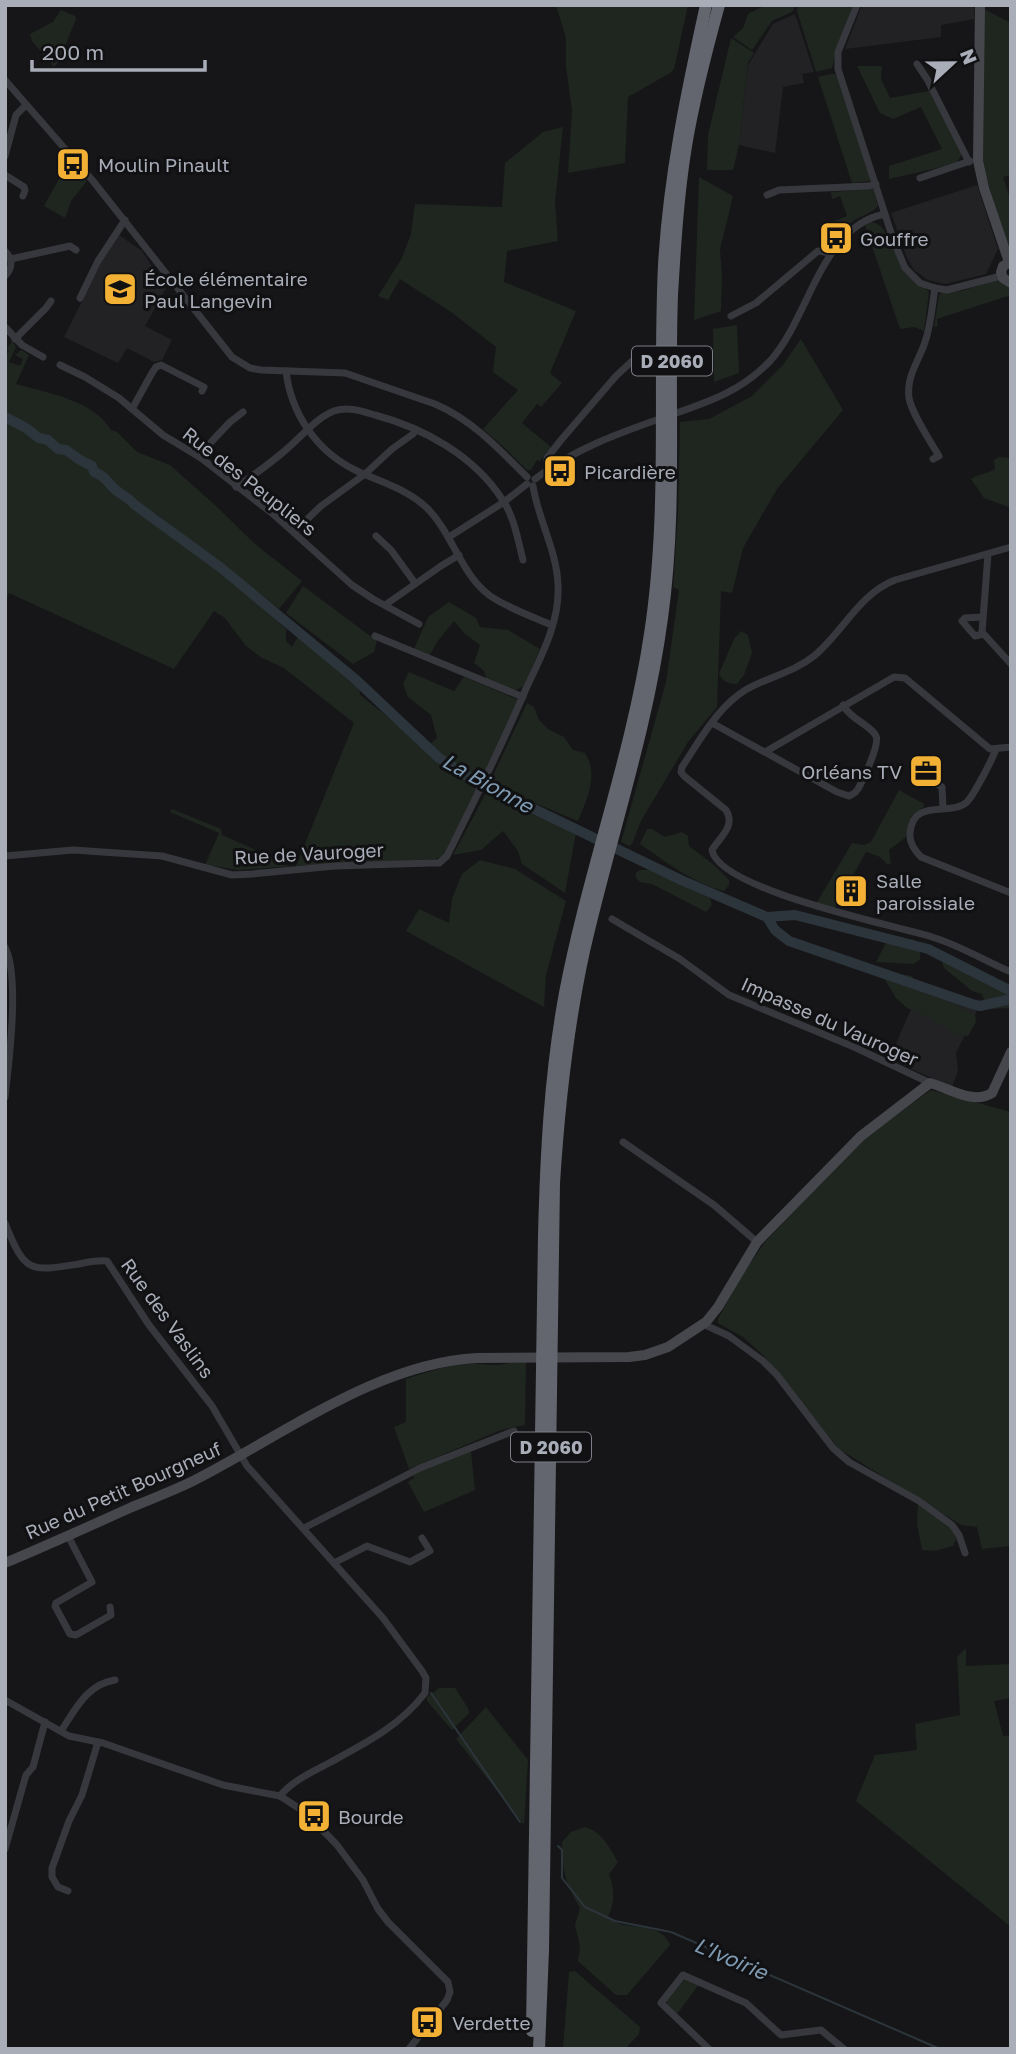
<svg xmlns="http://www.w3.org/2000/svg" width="1016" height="2054" viewBox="0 0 1016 2054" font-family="'Golos Text',sans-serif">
<rect width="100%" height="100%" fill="#161618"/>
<g fill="#222225">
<path d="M862,5H974V19L941,25V37L845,49Z"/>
<path d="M795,14L814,72L802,74L804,83L783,87L775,153L739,145L748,65L773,24Z"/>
<path d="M977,185L998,249L986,274L945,284L928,280L914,270L907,258L891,213Z"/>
<path d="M119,235L142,251L166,288L145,326L172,340L162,360L154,362L127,348L118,363L64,337L103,259Z"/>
<path d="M920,989L977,1011L956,1053L958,1071L952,1087L889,1059Z"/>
</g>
<g fill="#1e261f">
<path d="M556,5H688L674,69L670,73L628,97L625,163L568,173L572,110L566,67V38Z"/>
<path d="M766,5H796L792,12L772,21L752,50L733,37L743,28L748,14Z"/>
<path d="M798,5H853L837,48L832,68L816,72L797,11Z"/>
<path d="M984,9L1011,23V175L1003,177L1011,201V257L981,160Z"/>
<path d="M61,10L75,16L76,19L59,61L54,67L32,41L30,34L53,22Z"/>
<path d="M731,38L754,53L748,63L739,145L733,170H707L708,135Z"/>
<path d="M857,66H882L881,79L890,98L929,91L962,155L955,164L889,179V166L942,149L921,107L893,119L880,113Z"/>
<path d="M830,74H835L837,76L870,178V181L852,183L818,77Z"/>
<path d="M563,127L555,202L558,241L507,251L504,282L576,311L550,373L562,383L541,407L537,404L522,423L551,447L540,461L537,460L531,470H527L507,450L483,429L518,390L493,372L496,347L451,312L400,279L388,300L378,296L402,258L411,234L415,204L502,207L505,163L543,132Z"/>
<path d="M69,161L87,181L71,201L65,218L44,206Z"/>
<path d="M699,177L733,196L720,249L722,275L721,311L694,320Z"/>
<path d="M873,189L878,206C871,214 860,216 852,222C845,227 839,233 834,239L836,241L832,245L825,246L821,244L820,235L827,224L847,216L840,196L832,199L831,192Z"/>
<path d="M871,222C891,224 894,260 907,275C913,281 923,285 929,292L924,331L914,327L900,329L865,225Z"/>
<path d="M997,280H1001L1011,286V295L937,319L938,326L934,327L939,295L941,293L961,291Z"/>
<path d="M737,325L739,373L714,382L713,329Z"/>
<path d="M801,339L843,410L777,489L743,548L732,593L721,591L717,707L688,742L641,821L632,844L629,846L621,842L666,682L679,590L673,587L678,514L680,422L709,419L752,396L782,366Z"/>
<path d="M12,341L16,347L9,362L20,366L23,359L15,355L21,350L29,355L16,384C49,394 92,399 111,430L117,432L137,452L170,465L215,505L255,544L302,581L279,609L155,513L149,512L148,518L220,567V570L286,629V641L292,647L299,635L359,685L360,695L426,747L480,785L452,852L435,859L296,866L354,723L284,668L262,658L246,646L225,618L214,611L174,669L9,593L5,604V356L9,351L7,349Z"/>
<path d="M999,457L1011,458V508L984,498L971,479C978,474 987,474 995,469L994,460Z"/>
<path d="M303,586L377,641L374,652L353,664L286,613Z"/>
<path d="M449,602L476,618L480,627L508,630L540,649L524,686L516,690L488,684L484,671L474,663L480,645L465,634L454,621L437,642L430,655L414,649L428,617Z"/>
<path d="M741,631L748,635L752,653L744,675L737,684C729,684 723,682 719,674L734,639Z"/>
<path d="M409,672L454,691L464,677L519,700L483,780L442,755L430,744L437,738L431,715L408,697L403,684Z"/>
<path d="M527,703L534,707L539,720L548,729L564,737L573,750L585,753C599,775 587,799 578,821L530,801L490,782Z"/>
<path d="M899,790L924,804V807L911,817L906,837L889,850L891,863L888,865L880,857L866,852L834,909L816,904L852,843L864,845L871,842Z"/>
<path d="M486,793L576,833L565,893L522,864L518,851L503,831L481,850L453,855Z"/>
<path d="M172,809L221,829L222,835L276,859L283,865L294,866L239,870L205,865L219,833L170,812Z"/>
<path d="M647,829H652L665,837L682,832L688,836L689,846L714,865L729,880V885L724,891C693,883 666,862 640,844Z"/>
<path d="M480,860L515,869L566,901L546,975L544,1007L406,931L419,909L449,923L452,899L462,874Z"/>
<path d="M641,870H650L710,898L712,905L706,912L652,884L640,882L636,878V872Z"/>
<path d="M912,939L920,944V959L914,964L876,962L886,943Z"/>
<path d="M949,957L967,963L1011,987V1008L987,1009L982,994L972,991L944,968L942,963Z"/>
<path d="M894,973L912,976L919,990L975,1014L976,1022L968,1036L957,1035L924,1015L907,1008L896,998L885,980Z"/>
<path d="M931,1090L1011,1112V1546L982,1549L977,1527L961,1525L839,1449L764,1356L743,1337L718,1323V1319L738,1281L765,1242L863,1139Z"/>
<path d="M511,1362H526L525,1425L501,1430L409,1469L394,1427L406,1422V1379C426,1372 445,1366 466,1364C482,1363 497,1368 511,1362Z"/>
<path d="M471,1451L475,1490L424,1512L408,1482L414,1478L413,1475L440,1462Z"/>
<path d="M918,1504L942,1519L956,1534V1540L953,1546L935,1551L922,1550L917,1524Z"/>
<path d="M966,1648V1666L1011,1664V1698L994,1701L1003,1736L1011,1735V1927L856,1801L875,1755L917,1750L915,1724L960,1715L957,1657Z"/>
<path d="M439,1688H455L468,1708L469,1713L452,1730L427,1701V1697Z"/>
<path d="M486,1707L528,1760L524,1825L456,1739Z"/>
<path d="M585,1827C602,1832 609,1847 618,1862L609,1874C615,1891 615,1901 608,1917C614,1920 618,1924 624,1925C641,1928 663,1926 670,1945L627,1995H616L578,1961L580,1947L575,1925L580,1908C564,1880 563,1874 562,1842L571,1832Z"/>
<path d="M575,1971L640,2027L639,2034L625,2049H563L569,1972Z"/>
<path d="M685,1979L699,1984L677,2014L667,2004V2001Z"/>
</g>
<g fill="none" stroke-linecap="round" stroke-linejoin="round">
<g stroke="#2c353c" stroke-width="2">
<path d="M431,1693L520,1822"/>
<path d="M558,1846L562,1850V1878L585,1907L615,1921L671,1932L940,2049"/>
</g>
<g stroke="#2c353c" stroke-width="10">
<path d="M5,417L26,428L39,438L48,440L58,449L66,450L80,460L92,466L94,472C106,476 108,484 117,491C125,497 127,496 135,505L220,567L354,678L439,758L474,780L681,880L767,917L795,915L928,949L1011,991"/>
<path d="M767,917L775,930L789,941L975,1005L980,1006L1011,999"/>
</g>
<g stroke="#37383d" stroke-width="7">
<path d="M857,5L838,52V69L893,239L905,268L920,283L935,288L947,290L1001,276"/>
<path d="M917,64L927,79L969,162"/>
<path d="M5,80L93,181L232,357L250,368L261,370L345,373L435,404C471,419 500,450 527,477"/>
<path d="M5,156L16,115L26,105"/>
<path d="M5,175L24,187L25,190L23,196"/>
<path d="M920,178L970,161"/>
<path d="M767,195L779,190L869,186L876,184"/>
<path d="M5,251C13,259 13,268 5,276"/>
<path d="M11,259L70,246L76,250"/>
<path d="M80,298L98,261L125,220"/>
<path d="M731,316L756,303L818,251L831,253"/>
<path d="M5,327L22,345L43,357"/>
<path d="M15,339L46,308L51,301"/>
<path d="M60,365L85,377L119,398L163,435L201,458L273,514L352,585L373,599L419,624"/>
<path d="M286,371C291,414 317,452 357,471C381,482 407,489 427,508C452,533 461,574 489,595C507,608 531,616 552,625"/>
<path d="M132,409L152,373L156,367L161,365L204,387L202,391"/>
<path d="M198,456L230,422L243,412"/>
<path d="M933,459L939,456C930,441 912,414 909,398C906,376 919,361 925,342C931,325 932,306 935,288"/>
<path d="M550,468L547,462V458L561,440L616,376L643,351"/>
<path d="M535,479C574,449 619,433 665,417C705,403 740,393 771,360C810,316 821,226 885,214"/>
<path d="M236,487C254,475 272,462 288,448C302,436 316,418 334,411C348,406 362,411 375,415C424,428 474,456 502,499C514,516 518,540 523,560"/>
<path d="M294,532L321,506L365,474L392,449L413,434L416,430"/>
<path d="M376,536L391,550L415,583"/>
<path d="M449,537L504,502L527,484"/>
<path d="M1011,547L895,580C859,594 843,632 814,656C794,672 769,677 747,689C718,706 700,740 682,767L681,772L684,776L726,810C736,826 720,837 712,850C719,890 893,925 932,937C959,945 985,961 1011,972"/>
<path d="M988,554L982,632L1011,664"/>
<path d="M385,605L441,566L459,555"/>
<path d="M982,617L965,618L962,621L975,636L983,634"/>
<path d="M375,636L523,697"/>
<path d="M712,723L837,792L849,796C854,793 855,794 858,789C863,780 880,744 876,736C871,725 851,720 843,705"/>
<path d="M996,749C992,760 975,793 967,802C951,817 913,797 910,833C909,843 914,850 921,857L1011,893"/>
<path d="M765,752L894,677L905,678L990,749L1011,747"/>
<path d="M919,772L942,787L943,808"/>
<path d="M5,856L73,850L162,856L232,875L252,874L335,866L431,863H439L447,856C474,802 501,747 525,691C540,658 560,623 558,585C557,551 538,519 533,486"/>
<path d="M612,919L680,959L729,995L854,1047L930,1083"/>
<path d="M5,947C20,976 9,1062 5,1097"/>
<path d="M623,1142L714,1205L757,1242"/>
<path d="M5,1223C25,1273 29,1272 79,1264C88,1262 97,1260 107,1261L149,1325L212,1406L247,1466L383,1618L422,1671L426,1678L425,1693C400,1726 364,1744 329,1763C312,1772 292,1781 280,1796"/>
<path d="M703,1324L729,1336L763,1361L777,1375L833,1448L849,1462L919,1501L952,1525L959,1535L965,1553"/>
<path d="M304,1528L420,1468L514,1431"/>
<path d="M68,1536L92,1582L56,1603L55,1606L70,1634L76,1635L111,1615L110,1607"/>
<path d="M334,1563L367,1546L410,1562L430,1551L422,1538"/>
<path d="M5,1700L69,1736L103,1743L223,1785L280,1796L297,1807L310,1817L337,1845L363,1880L378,1909L388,1922L448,1982L450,1992L447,2000L409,2049"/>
<path d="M61,1731C75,1710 87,1684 115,1680"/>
<path d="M5,1849L26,1775L33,1767L45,1722"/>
<path d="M68,1891L58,1887L52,1877V1868L69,1821L82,1795L98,1742"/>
<path d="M709,2049L661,2003L683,1975L746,2003L781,2035L821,2030L844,2049"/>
</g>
<g stroke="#45474d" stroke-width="10">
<path d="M980,5L978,161L984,188L1009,262"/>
<path d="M1011,262L1003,266L1001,272L1003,278L1011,283"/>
<path d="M5,1563C48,1545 90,1526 132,1507C152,1499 172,1491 191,1482C279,1438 376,1363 477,1358L629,1357L645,1355L668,1347L706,1322L718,1307L757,1242L861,1136L930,1083C949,1088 973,1105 992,1093L1011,1052"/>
</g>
<g stroke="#63666e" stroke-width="12">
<path d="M532,2031L544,1236C546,1155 550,1074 565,993C588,872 632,756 650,634C669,511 658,388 664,265C669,177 687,91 706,5"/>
<path d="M539,2049L543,1950L554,1183C559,1104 567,1029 584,951C609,840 647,732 662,618C677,511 668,403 672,295C675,245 678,195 686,146C694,98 706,52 719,5"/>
</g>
</g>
<defs>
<g id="bus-square" transform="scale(1.75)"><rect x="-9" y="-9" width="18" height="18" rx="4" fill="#f2b134" stroke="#111113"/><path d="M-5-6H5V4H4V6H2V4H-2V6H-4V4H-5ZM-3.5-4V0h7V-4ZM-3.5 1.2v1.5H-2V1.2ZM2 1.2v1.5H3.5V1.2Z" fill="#111"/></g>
<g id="school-square" transform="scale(1.75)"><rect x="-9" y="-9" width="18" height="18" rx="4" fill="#f2b134" stroke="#111113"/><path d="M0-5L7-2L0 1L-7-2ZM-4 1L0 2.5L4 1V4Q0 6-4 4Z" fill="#111"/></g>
<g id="office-square" transform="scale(1.75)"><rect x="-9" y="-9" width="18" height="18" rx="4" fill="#f2b134" stroke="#111113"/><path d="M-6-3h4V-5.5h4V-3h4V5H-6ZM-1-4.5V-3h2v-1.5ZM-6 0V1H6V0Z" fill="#111"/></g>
<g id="building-square" transform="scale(1.75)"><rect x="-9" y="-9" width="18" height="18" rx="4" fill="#f2b134" stroke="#111113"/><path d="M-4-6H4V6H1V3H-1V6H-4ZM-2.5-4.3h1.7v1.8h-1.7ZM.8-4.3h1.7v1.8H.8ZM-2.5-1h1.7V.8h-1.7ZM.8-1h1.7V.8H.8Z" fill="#111"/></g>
</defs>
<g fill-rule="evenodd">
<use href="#bus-square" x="73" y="164"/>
<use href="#bus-square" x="836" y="238"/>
<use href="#school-square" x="120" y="289"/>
<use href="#bus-square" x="560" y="471"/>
<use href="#office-square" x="926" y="771"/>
<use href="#building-square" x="851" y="891"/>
<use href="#bus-square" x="314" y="1816"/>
<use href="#bus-square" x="427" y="2022"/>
</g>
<g text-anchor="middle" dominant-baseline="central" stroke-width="6" stroke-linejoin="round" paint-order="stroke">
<g fill="#111113" stroke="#7b7e86" stroke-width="2">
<rect x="632" y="346.5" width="80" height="29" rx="5"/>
<rect x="511" y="1432.5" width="80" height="29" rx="5"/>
</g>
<g font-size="18" font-weight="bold" fill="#a8adb8">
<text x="672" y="361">D 2060</text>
<text x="551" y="1447">D 2060</text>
</g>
<g font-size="19" fill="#a8adb8" stroke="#111113" text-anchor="start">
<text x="98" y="164">Moulin Pinault</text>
<text x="860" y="238">Gouffre</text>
<text x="144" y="278">École élémentaire<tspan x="144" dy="22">Paul Langevin</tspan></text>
<text x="584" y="471">Picardière</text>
<text x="902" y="771" text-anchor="end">Orléans TV</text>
<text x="876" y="880">Salle<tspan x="876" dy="22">paroissiale</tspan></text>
<text x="338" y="1816">Bourde</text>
<text x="452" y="2022">Verdette</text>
</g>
<g font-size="19" fill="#a8adb8" stroke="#111113">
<text transform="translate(250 481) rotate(38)">Rue des Peupliers</text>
<text transform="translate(309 853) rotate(-3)">Rue de Vauroger</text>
<text transform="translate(830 1021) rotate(24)">Impasse du Vauroger</text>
<text transform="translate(168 1318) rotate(54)">Rue des Vaslins</text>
<text transform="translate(123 1490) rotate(-24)">Rue du Petit Bourgneuf</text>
</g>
<g font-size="21" font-style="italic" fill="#7f9bb3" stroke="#111113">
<text transform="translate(488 783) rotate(29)">La Bionne</text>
<text transform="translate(731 1958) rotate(23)">L'Ivoirie</text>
</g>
</g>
<rect width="1016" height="2054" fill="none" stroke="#a8adb8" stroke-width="14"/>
<g transform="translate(953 63) rotate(68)" stroke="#111113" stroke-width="5" paint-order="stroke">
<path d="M0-5L12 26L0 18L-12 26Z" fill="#a8adb8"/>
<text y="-10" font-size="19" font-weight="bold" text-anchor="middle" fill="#a8adb8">N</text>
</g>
<path d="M32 60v10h173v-10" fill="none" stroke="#a8adb8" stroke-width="3.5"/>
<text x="42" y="60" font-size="21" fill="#a8adb8" stroke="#111113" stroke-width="5" paint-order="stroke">200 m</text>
</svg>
